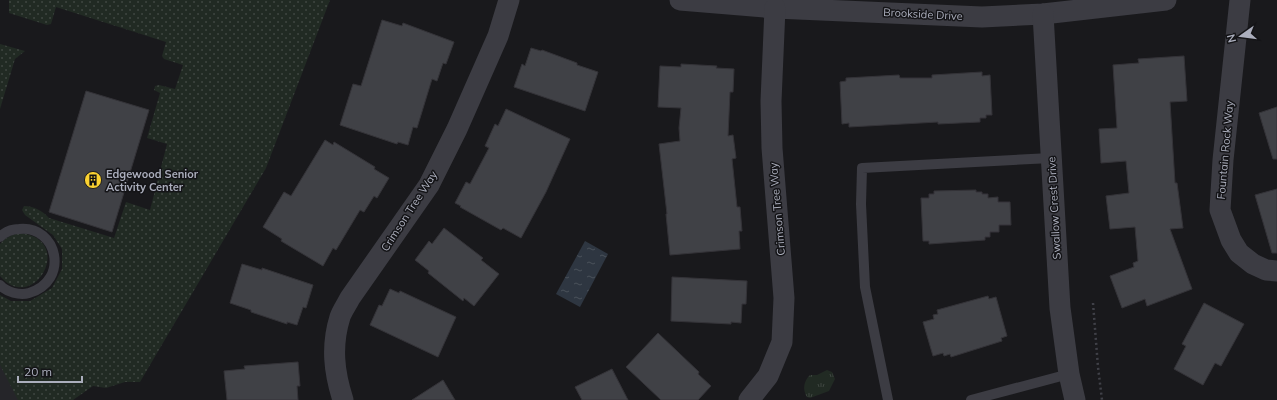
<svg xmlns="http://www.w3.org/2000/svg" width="1277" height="400" viewBox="0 0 1277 400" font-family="Mulish,sans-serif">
<defs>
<pattern id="grass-dots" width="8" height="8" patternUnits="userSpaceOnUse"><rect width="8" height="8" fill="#212a23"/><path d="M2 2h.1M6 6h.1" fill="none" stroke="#3f4641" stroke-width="1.8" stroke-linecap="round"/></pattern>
<pattern id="park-tufts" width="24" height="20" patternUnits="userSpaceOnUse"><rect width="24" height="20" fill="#212a23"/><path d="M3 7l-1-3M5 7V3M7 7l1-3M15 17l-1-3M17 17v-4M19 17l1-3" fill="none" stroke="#3f4641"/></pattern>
<pattern id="water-ripples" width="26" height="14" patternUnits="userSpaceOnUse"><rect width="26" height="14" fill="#2e3641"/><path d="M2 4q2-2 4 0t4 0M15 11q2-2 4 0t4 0" fill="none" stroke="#4a515a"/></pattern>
</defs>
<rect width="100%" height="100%" fill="#19191c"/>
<path fill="#252529" d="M0,361L21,400H0Z"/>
<g fill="url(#grass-dots)">
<path d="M9,0H330L266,168L140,382H125L106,388L93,386L73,400H18L0,365V295L11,301H30L52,288L62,269V249L53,235L25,215L22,210L24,206C34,206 43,211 49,218L114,238L126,202L150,210L167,144L147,138L160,93L154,90L155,86L159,85L175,89L183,65L164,59L162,56L166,42L56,7L51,24L47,25L9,13Z"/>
<path d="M0,44L25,51L15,59L0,109Z"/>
<path d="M19,233C77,238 34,316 0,276V244C5,238 11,235 19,233Z"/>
</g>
<path fill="url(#park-tufts)" d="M827,370L832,372L835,379L829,391L810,398L807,397C802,389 804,381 810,375H817Z"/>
<path fill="url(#water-ripples)" d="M585,241L608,254L580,307L556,294Z"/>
<g fill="#404146" stroke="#343338">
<path d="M382,20L402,26L403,23L454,42L446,64L443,63L437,81L432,79L417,128L413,127L408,145L398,142L397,144L340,125L353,84L361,86Z"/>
<path d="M531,48L541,51L542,50L577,63V65L598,72L585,111L514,87L522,64L525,66Z"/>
<path d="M1184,56L1187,101L1170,102L1175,183H1177L1183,228L1170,229L1192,289L1147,306L1145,299L1122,308L1110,276L1134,267L1133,263L1138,261L1135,227L1110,229L1106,196L1129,193L1126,161L1101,163L1099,129L1117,128L1113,65L1139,63L1138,59Z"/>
<path d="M681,64L717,66L716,68L734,69L733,92H730L728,136L733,135L736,158L732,159L737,207H740L742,231H739L740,249L670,255L666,214H667L659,144L680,141L679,128L681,108L658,107L660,66L681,67Z"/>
<path d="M982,72V76L990,75L992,115H986V118H980V122L938,124V122L849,127V123L842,124L840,82L846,81V78L899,75L900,78H932V75Z"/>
<path d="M86,91L149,110L112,232L49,212Z"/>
<path d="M1277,107V159H1273L1259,113Z"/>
<path d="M506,109L570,139L546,192L521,238L503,228L501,230L460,207L461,206L455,203L466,182L470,184L489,148L485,146L495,124L498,126Z"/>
<path d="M325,140L333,145L334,142L375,167L374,169L389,178L377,198L374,196L364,212L360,210L336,250L333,248L323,266L281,241L282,239L263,227L284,192L291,196Z"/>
<path d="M1277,189V253H1272L1255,195Z"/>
<path d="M976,190V192H982V194H988V198L998,197V202H1010L1011,225H999V232H990V237H985V240L929,244V241H923L921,198H929V194H934V191Z"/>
<path d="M444,228L483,258L481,260L499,274L474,306L464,298L463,301L428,273L429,271L415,260L429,241L432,244Z"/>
<path d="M242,264L262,270V268L313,285L306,308L303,307L297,325L287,322V324L251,312V310L230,303Z"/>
<path d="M672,277L747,281L746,304H742L741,323L731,322V324L671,321Z"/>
<path d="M390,289L399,293L400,291L456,317L438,357L370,325L379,305L382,306Z"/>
<path d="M988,296L989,299L996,297L1007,336L1001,338L1002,341L951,357L950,354L944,356L943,353L933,356L923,322L934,319L933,315L938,314L937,310Z"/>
<path d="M1204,303L1244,324L1221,366L1215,363L1203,385L1174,369L1186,346L1182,344Z"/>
<path d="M658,333L699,372L698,374L711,386L698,400H661L626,367Z"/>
<path d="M298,362L300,386H297L298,400H227L224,371L245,369L244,366Z"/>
<path d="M612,369L628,400H582L575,387Z"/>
<path d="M443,380L455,400H412Z"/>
</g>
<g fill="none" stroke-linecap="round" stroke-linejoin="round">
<path stroke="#404148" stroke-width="2.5" stroke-dasharray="2 3" stroke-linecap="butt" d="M1093,303L1098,367L1102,400"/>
<g stroke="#3c3c43" stroke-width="10">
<path d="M0,237C5,232 12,229 19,229C58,225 70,281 29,293C20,296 6,292 0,285"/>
<path d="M888,400L865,287L861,204L862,168L1051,158"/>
<path d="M971,400L1069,374"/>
</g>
<g stroke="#3c3c43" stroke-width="21">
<path d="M680,0L775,8L982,17L1043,14L1166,0"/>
<path d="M1240,0L1223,160L1220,210L1231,240L1239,253L1253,264L1266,270L1277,271"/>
<path d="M1043,14L1060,308L1069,374L1075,400"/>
<path d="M343,400C334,372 331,346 340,317C342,311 347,304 350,298L429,185L457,129L498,36L509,0"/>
<path d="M749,400L768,376L782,342L784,298L772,148L771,101L775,8"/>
</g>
</g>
<defs>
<g id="building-disc" transform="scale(0.9)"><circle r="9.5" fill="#fbd231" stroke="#141417"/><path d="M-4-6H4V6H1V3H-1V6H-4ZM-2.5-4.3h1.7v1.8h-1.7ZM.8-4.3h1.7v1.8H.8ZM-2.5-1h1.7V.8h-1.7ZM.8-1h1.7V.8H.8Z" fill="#111"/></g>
</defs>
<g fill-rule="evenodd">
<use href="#building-disc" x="93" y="180"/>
</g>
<g text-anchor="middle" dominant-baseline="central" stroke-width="3" stroke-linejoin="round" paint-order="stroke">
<g font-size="11" fill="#abaebc" stroke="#141417">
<text transform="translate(923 14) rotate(3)">Brookside Drive</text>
<text transform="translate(1225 150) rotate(-85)">Fountain Rock Way</text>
<text transform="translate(1054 208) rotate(-93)">Swallow Crest Drive</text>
<text transform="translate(777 209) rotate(-95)">Crimson Tree Way</text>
<text transform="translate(409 211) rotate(-57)">Crimson Tree Way</text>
</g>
<g font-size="11" font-weight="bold" fill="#abaebc" stroke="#141417" text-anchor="start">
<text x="106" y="174">Edgewood Senior<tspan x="106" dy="13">Activity Center</tspan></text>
</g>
</g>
<g transform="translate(1241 36) rotate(256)" stroke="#141417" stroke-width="3" paint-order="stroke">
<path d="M0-3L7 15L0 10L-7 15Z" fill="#abaebc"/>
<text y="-6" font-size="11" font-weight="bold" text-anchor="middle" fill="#abaebc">N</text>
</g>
<path d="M18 376v6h64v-6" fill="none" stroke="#abaebc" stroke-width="2"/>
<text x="24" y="376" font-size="12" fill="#abaebc" stroke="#141417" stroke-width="3" paint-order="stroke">20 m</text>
</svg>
